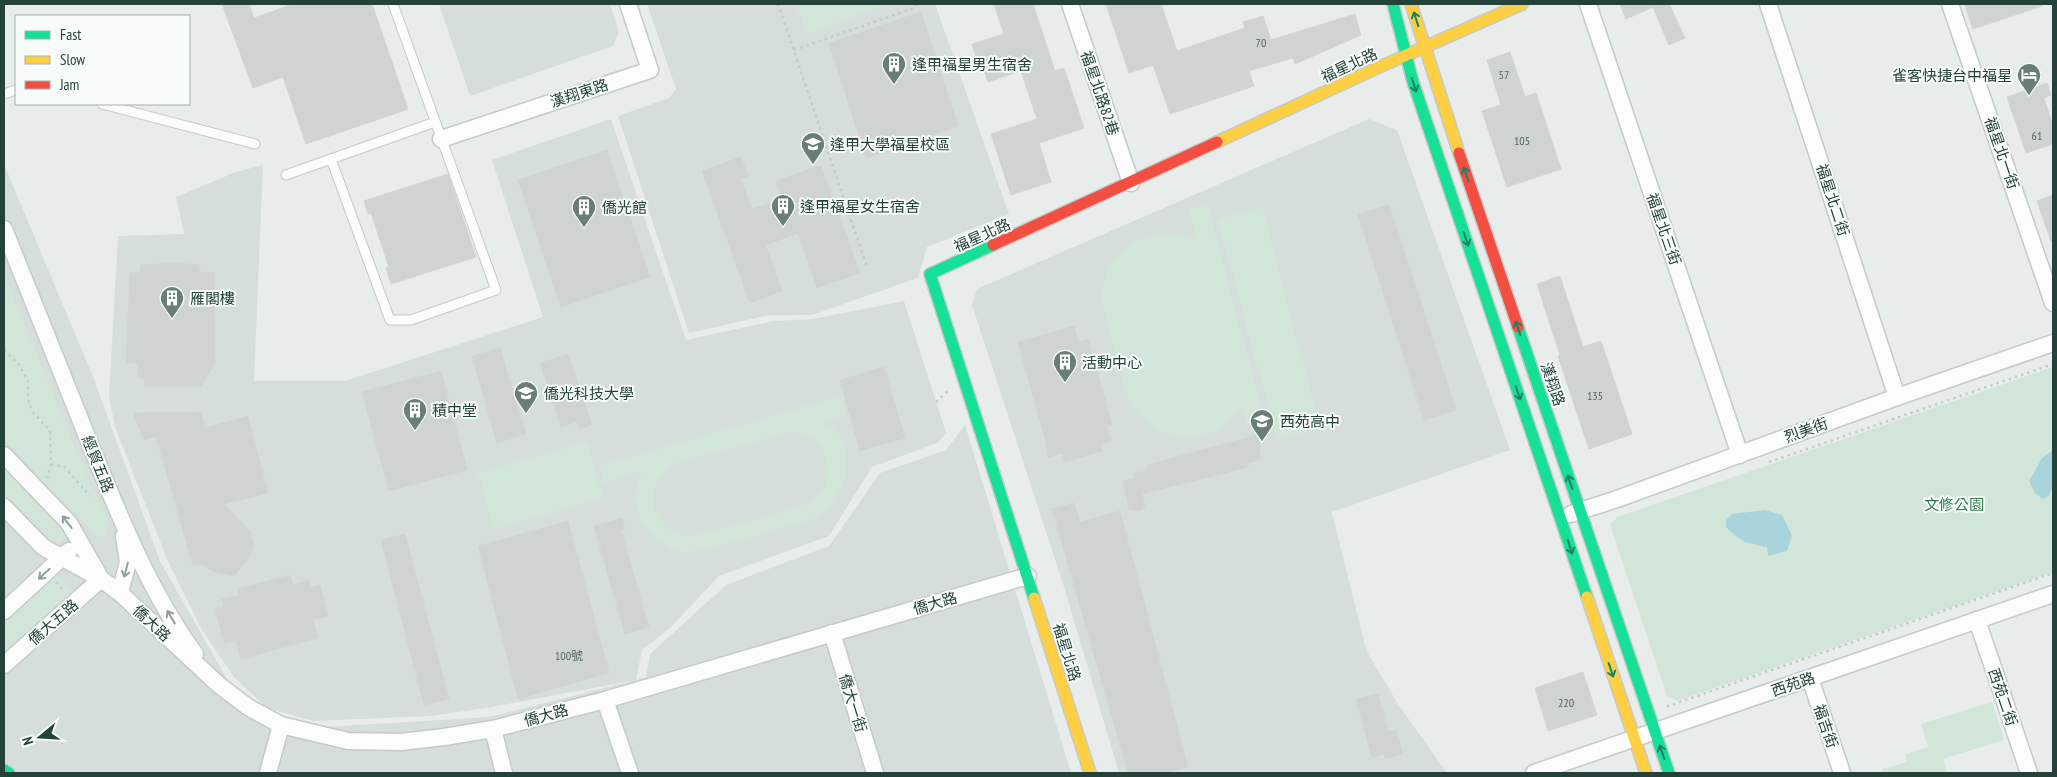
<svg xmlns="http://www.w3.org/2000/svg" width="2057" height="777" viewBox="0 0 2057 777" font-family="'PT Sans Narrow','Noto Sans TC',sans-serif">
<rect width="100%" height="100%" fill="#e8edeb"/>
<g fill="#d6dedb">
<path d="M439,4H610L619,32L613,46L470,96Z"/>
<path d="M647,4H935L1009,214L927,247L918,278L812,315H770L689,333L618,116L669,98L676,89Z"/>
<path d="M611,119L686,340L773,321L812,319L904,301L946,433L937,443L872,467L829,536L719,576L670,628L642,650L636,680L646,677L650,654L726,585L829,546L880,473L946,450L965,425L1071,773H4V164L94,379L160,561L228,681L261,714L308,728L489,717L636,680L486,708L431,716L313,721L267,708L234,677L202,630L167,559L115,427L109,396L118,236L184,234L176,197L236,172L263,165L254,381H345L543,317L492,160Z"/>
<path d="M1369,119L1397,130L1510,450L1332,512L1367,652L1398,704L1447,773H1119L1064,587L972,305L977,289Z"/>
</g>
<g fill="#d1e6d8" fill-rule="evenodd">
<path d="M796,4H890L807,34Z"/>
<path d="M1207,204L1264,419L1247,424L1241,406C1212,454 1149,444 1127,396C1122,377 1117,359 1112,340C1103,308 1093,281 1120,254C1124,250 1129,245 1135,242C1156,231 1175,233 1197,241L1190,209Z"/>
<path d="M1262,208L1320,428L1277,439L1218,219Z"/>
<path d="M4,275L91,486C100,502 114,521 104,539L98,536L75,514L4,439Z"/>
<path d="M2053,367V572L1677,701L1667,696L1610,525L1617,517Z"/>
<path d="M842,396L847,415L822,423C828,426 836,429 840,436C858,464 839,506 812,520L707,550L684,552L674,550L656,540L641,521L635,499L642,471L604,483L599,466ZM791,432C828,434 841,478 813,501C806,507 700,536 689,536C674,535 660,524 655,510C648,491 659,476 673,464Z"/>
<path d="M587,442L603,498L494,529L478,473Z"/>
<path d="M4,465L64,524L68,536L53,548L4,497Z"/>
<path d="M59,577L73,592L68,604L4,659V619L47,581Z"/>
<path d="M1992,702L2004,740L1943,759L1947,773H1883L1882,769L1907,762L1905,754L1928,747L1921,724Z"/>
</g>
<g fill="#a9d4db">
<path d="M2053,450V486L2049,496L2043,499L2035,493L2029,481L2042,458Z"/>
<path d="M1765,510L1782,515L1792,536L1787,551L1768,556L1767,547C1747,544 1740,541 1726,527V520L1732,514Z"/>
</g>
<g fill="#cfd4d2" stroke="#d1d6d4">
<path d="M222,4H249L254,18L293,4H372L408,109L306,144L283,77L253,88Z"/>
<path d="M994,4H1033L1055,71L1064,68L1084,128L1039,143L1051,182L1011,195L991,134L1037,119L1021,71L988,82L984,71L981,72L972,44L1004,34Z"/>
<path d="M1106,4H1161L1177,51L1245,28L1243,22L1263,16L1271,40L1355,14L1361,35L1295,64L1293,58L1249,71L1254,86L1170,114L1153,65L1129,73Z"/>
<path d="M1620,4H1669L1685,38L1669,45L1653,7L1626,19Z"/>
<path d="M1965,4H2042V6L1973,29Z"/>
<path d="M921,12L958,126L866,158L829,43Z"/>
<path d="M1510,52L1525,97L1536,93L1561,169L1507,187L1482,111L1501,105L1487,60Z"/>
<path d="M2047,83L2051,95L2044,98L2053,126V144L2026,153L2007,97Z"/>
<path d="M607,150L650,277L561,307L518,180Z"/>
<path d="M741,157L748,176L741,179L752,209L782,199L776,181L821,165L860,273L817,288L798,233L766,245L782,291L750,303L702,171Z"/>
<path d="M448,174L476,257L391,284L386,268L389,267L371,213L368,214L364,201Z"/>
<path d="M2053,195V241H2051L2037,201Z"/>
<path d="M1389,204L1456,410L1424,420L1358,215Z"/>
<path d="M177,263L199,265L200,272L214,273L215,364L201,386H145L144,379L138,376V363H126L130,273L140,272L141,265Z"/>
<path d="M1560,276L1583,347L1601,341L1632,434L1589,449L1558,356L1560,355L1537,284Z"/>
<path d="M1074,326L1078,342L1088,339L1112,424L1107,426L1111,441L1100,444L1102,451L1065,462L1062,453L1048,458L1046,443L1018,342Z"/>
<path d="M500,348L526,434L497,443L472,356Z"/>
<path d="M568,354L592,425L579,429L576,422L561,427L540,363Z"/>
<path d="M884,367L905,438L860,451L840,380Z"/>
<path d="M441,371L467,470L389,491L362,392Z"/>
<path d="M201,412L205,428L248,416L268,493L224,504L250,531L254,547L248,559L234,576L214,572L200,564L193,566L156,436L144,440L133,413Z"/>
<path d="M1257,435L1260,446V460L1247,463L1249,467L1142,494L1145,505L1143,509L1139,511L1129,510L1123,481L1134,478L1133,473L1147,471V465Z"/>
<path d="M1074,503L1080,522L1120,511L1188,767L1163,773H1128L1052,509Z"/>
<path d="M622,518L625,529L621,530L649,627L625,634L594,526Z"/>
<path d="M568,521L609,673L518,699L478,546Z"/>
<path d="M405,534L449,699L424,705L381,540Z"/>
<path d="M290,575L293,585L308,580L310,588L320,585L328,616L313,620L318,638L241,659L236,640L224,643L215,609L224,607L222,599L239,595L237,589Z"/>
<path d="M1583,672L1597,715L1548,731L1535,688Z"/>
<path d="M1378,694L1388,732L1396,730L1403,754L1385,759L1384,754L1372,757L1356,699Z"/>
</g>
<g fill="none" stroke-linecap="round" stroke-linejoin="round">
<g stroke="#c5cac8" stroke-width="11">
<g id="lane">
<path d="M4,94L16,90"/>
<path d="M102,104L255,144"/>
<path d="M331,159L390,320H411L496,290L393,4"/>
<path d="M286,175L435,122"/>
</g>
</g>
<g stroke="#c5cac8" stroke-width="19">
<g id="street">
<path d="M1070,4L1131,183"/>
<path d="M1588,4L1740,455"/>
<path d="M1768,4L1897,397"/>
<path d="M1950,4L2053,303"/>
<path d="M441,139L650,70L628,4"/>
<path d="M4,229C33,301 61,372 90,444C119,515 149,591 195,654"/>
<path d="M4,455L69,523L101,579"/>
<path d="M4,507L43,547L101,579L120,593L219,685L248,707L281,725L348,741L401,742L444,737L493,729L605,700L1028,576"/>
<path d="M1571,514L1617,499L1897,397L2053,343"/>
<path d="M120,593L128,562L124,536"/>
<path d="M4,611L69,551"/>
<path d="M1977,620L2029,773"/>
<path d="M832,633L875,773"/>
<path d="M4,665L101,579"/>
<path d="M1810,678L1842,773"/>
<path d="M605,700L630,773"/>
<path d="M493,729L504,773"/>
<path d="M268,773L281,725"/>
<path d="M1534,773L2053,594"/>
</g>
</g>
<g stroke="#c3cbc8" stroke-width="14">
<g id="fast">
<path d="M1393,4L1413,82L1587,597"/>
<path d="M993,245L930,274L1034,598"/>
<path d="M1518,327L1669,773"/>
<path d="M4,770L9,773"/>
</g>
</g>
<g stroke="#c3cbc8" stroke-width="14">
<g id="slow">
<path d="M1411,4L1459,153"/>
<path d="M1217,142L1377,68L1522,4"/>
<path d="M1587,597L1646,773"/>
<path d="M1034,598L1090,773"/>
</g>
</g>
<g stroke="#c3cbc8" stroke-width="14">
<g id="jam">
<path d="M1459,153L1518,327"/>
<path d="M993,245L1217,142"/>
</g>
</g>
<g stroke="#c3ccca" stroke-width="2.5" stroke-dasharray="2.5 4" stroke-linecap="butt">
<path d="M778,4L867,267"/>
<path d="M794,50L914,8L917,4"/>
<path d="M4,350L18,363L28,381V399L32,411L50,431L51,464L47,478"/>
<path d="M936,402L948,391"/>
<path d="M1769,462L2053,364"/>
<path d="M51,464L65,467L90,496"/>
<path d="M56,582L64,591"/>
<path d="M1667,705L1668,706L2053,573"/>
</g>
<use href="#lane" stroke="#fcfcfc" stroke-width="9"/>
<use href="#street" stroke="#fcfcfc" stroke-width="16"/>
<use href="#fast" stroke="#16e098" stroke-width="11"/>
<use href="#slow" stroke="#ffcf43" stroke-width="11"/>
<use href="#jam" stroke="#f24e42" stroke-width="11"/>
</g>
<defs><path id="oneway-shaft" d="M-6 0H5M1.5-3L5.5 0L1.5 3" fill="none" stroke-width="1.6" stroke-linecap="round" stroke-linejoin="round" transform="scale(1.25)"/></defs>
<g stroke="#1e8160">
<use href="#oneway-shaft" transform="translate(1416 19) rotate(-108)"/>
<use href="#oneway-shaft" transform="translate(1414 85) rotate(72)"/>
<use href="#oneway-shaft" transform="translate(1466 174) rotate(-109)"/>
<use href="#oneway-shaft" transform="translate(1466 239) rotate(71)"/>
<use href="#oneway-shaft" transform="translate(1518 328) rotate(-109)"/>
<use href="#oneway-shaft" transform="translate(1518 393) rotate(71)"/>
<use href="#oneway-shaft" transform="translate(1570 482) rotate(-109)"/>
<use href="#oneway-shaft" transform="translate(1570 547) rotate(72)"/>
<use href="#oneway-shaft" transform="translate(1611 670) rotate(71)"/>
<use href="#oneway-shaft" transform="translate(1662 752) rotate(-109)"/>
</g>
<g stroke="#909f9b">
<use href="#oneway-shaft" transform="translate(67 522) rotate(-128)"/>
<use href="#oneway-shaft" transform="translate(126 570) rotate(104)"/>
<use href="#oneway-shaft" transform="translate(44 574) rotate(137)"/>
<use href="#oneway-shaft" transform="translate(171 617) rotate(-120)"/>
</g>
<defs>
<g id="building-pin" transform="scale(1.25)"><path d="M0 17L-7.5 6A9.5 9.5 0 1 1 7.5 6Z" fill="#697e78" stroke="#f7fbf9"/><path d="M-4-6H4V6H1V3H-1V6H-4ZM-2.5-4.3h1.7v1.8h-1.7ZM.8-4.3h1.7v1.8H.8ZM-2.5-1h1.7V.8h-1.7ZM.8-1h1.7V.8H.8Z" fill="#fff"/></g>
<g id="hotel-pin" transform="scale(1.25)"><path d="M0 17L-7.5 6A9.5 9.5 0 1 1 7.5 6Z" fill="#697e78" stroke="#f7fbf9"/><path d="M-6-4.5h1.5V1H6V5H4.5V3h-9V5H-6ZM-4 0a1.8 1.8 0 1 1 3.6 0ZM.5 0V-2.5h3Q6-2.5 6 0Z" fill="#fff"/></g>
<g id="university-pin" transform="scale(1.25)"><path d="M0 17L-7.5 6A9.5 9.5 0 1 1 7.5 6Z" fill="#697e78" stroke="#f7fbf9"/><path d="M0-5L7-2L0 1L-7-2ZM-4 1L0 2.5L4 1V4Q0 6-4 4Z" fill="#fff"/></g>
<g id="school-pin" transform="scale(1.25)"><path d="M0 17L-7.5 6A9.5 9.5 0 1 1 7.5 6Z" fill="#697e78" stroke="#f7fbf9"/><path d="M0-5L7-2L0 1L-7-2ZM-4 1L0 2.5L4 1V4Q0 6-4 4Z" fill="#fff"/></g>
</defs>
<g fill-rule="evenodd">
<use href="#building-pin" x="894" y="64"/>
<use href="#hotel-pin" x="2029" y="75"/>
<use href="#university-pin" x="813" y="144"/>
<use href="#building-pin" x="783" y="206"/>
<use href="#building-pin" x="584" y="207"/>
<use href="#building-pin" x="172" y="298"/>
<use href="#building-pin" x="1065" y="362"/>
<use href="#university-pin" x="526" y="393"/>
<use href="#building-pin" x="415" y="410"/>
<use href="#school-pin" x="1262" y="421"/>
</g>
<g text-anchor="middle" dominant-baseline="central" stroke-width="4" stroke-linejoin="round" paint-order="stroke">
<g font-size="12" fill="#506761">
<text x="1261" y="42">70</text>
<text x="1504" y="74">57</text>
<text x="2037" y="135">61</text>
<text x="1522" y="140">105</text>
<text x="1595" y="395">135</text>
<text x="569" y="655">100號</text>
<text x="1566" y="702">220</text>
</g>
<g font-size="15" fill="#24423a" stroke="#f7fbf9" text-anchor="start">
<text x="912" y="64">逢甲福星男生宿舍</text>
<text x="2012" y="75" text-anchor="end">雀客快捷台中福星</text>
<text x="830" y="144">逢甲大學福星校區</text>
<text x="800" y="206">逢甲福星女生宿舍</text>
<text x="602" y="207">僑光館</text>
<text x="190" y="298">雁閣樓</text>
<text x="1082" y="362">活動中心</text>
<text x="544" y="393">僑光科技大學</text>
<text x="432" y="410">積中堂</text>
<text x="1280" y="421">西苑高中</text>
</g>
<g font-size="15" fill="#24423a" stroke="#f7fbf9">
<text transform="translate(1349 65) rotate(-25)">福星北路</text>
<text transform="translate(579 93) rotate(-18)">漢翔東路</text>
<text transform="translate(1100 93) rotate(71)">福星北路82巷</text>
<text transform="translate(2002 153) rotate(71)">福星北一街</text>
<text transform="translate(1833 200) rotate(72)">福星北二街</text>
<text transform="translate(1664 229) rotate(71)">福星北三街</text>
<text transform="translate(982 235) rotate(-24)">福星北路</text>
<text transform="translate(1553 384) rotate(71)">漢翔路</text>
<text transform="translate(1806 430) rotate(-20)">烈美街</text>
<text transform="translate(98 464) rotate(68)">經貿五路</text>
<text transform="translate(935 603) rotate(-16)">僑大路</text>
<text transform="translate(53 622) rotate(-41)">僑大五路</text>
<text transform="translate(152 623) rotate(43)">僑大路</text>
<text transform="translate(1067 652) rotate(73)">福星北路</text>
<text transform="translate(1793 684) rotate(-19)">西苑路</text>
<text transform="translate(2003 697) rotate(71)">西苑二街</text>
<text transform="translate(853 703) rotate(73)">僑大一街</text>
<text transform="translate(546 715) rotate(-15)">僑大路</text>
<text transform="translate(1826 726) rotate(71)">福吉街</text>
</g>
<g font-size="15" fill="#2d7a4b" stroke="#f7fbf9">
<text x="1954" y="504">文修公園</text>
</g>
</g>
<rect width="2057" height="777" fill="none" stroke="#24423a" stroke-width="10"/>
<rect x="15" y="15" width="175" height="90" fill="#f7fbf9" stroke="#a3b1ad"/>
<rect x="25" y="31" width="25" height="8" fill="#16e098" stroke="#a3b1ad"/>
<text x="60" y="40" font-size="15" fill="#24423a">Fast</text>
<rect x="25" y="56" width="25" height="8" fill="#ffcf43" stroke="#a3b1ad"/>
<text x="60" y="65" font-size="15" fill="#24423a">Slow</text>
<rect x="25" y="81" width="25" height="8" fill="#f24e42" stroke="#a3b1ad"/>
<text x="60" y="90" font-size="15" fill="#24423a">Jam</text>
<g transform="translate(40 737) rotate(252)" stroke="#f7fbf9" stroke-width="4" paint-order="stroke">
<path d="M0-4L9 19L0 12L-9 19Z" fill="#24423a"/>
<text y="-8" font-size="14" font-weight="bold" text-anchor="middle" fill="#24423a">N</text>
</g>
</svg>
